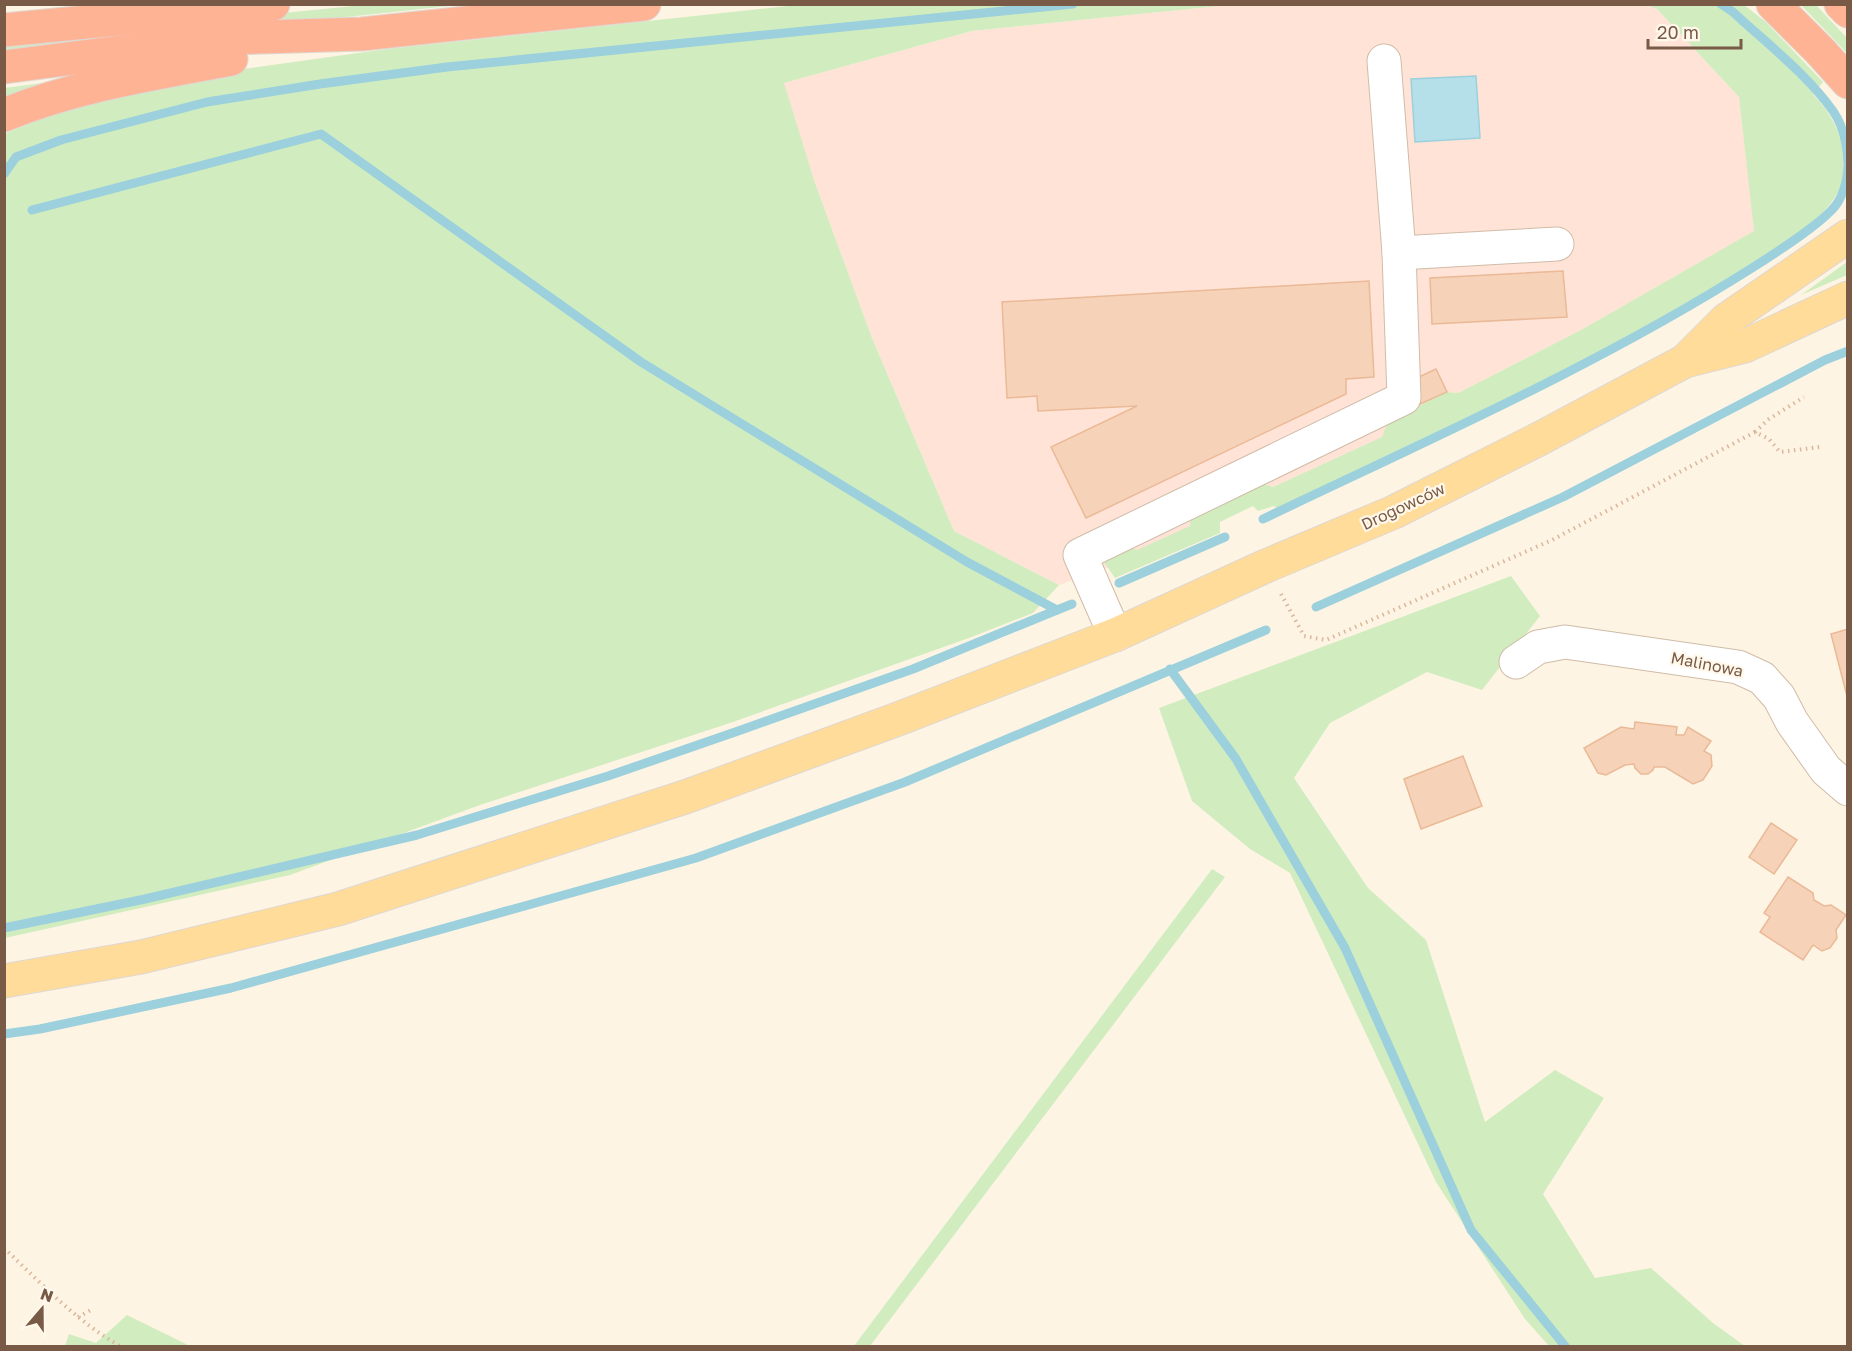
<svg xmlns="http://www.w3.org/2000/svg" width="1852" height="1351" viewBox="0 0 1852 1351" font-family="'Golos Text',sans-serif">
<rect width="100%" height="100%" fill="#fef4e3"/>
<path fill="#ffe3d6" d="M1229,5H1647L1657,9L1739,97L1755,231L1581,330L1458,393L1446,392L1388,421L1383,437L1273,487L1107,568L1059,585L954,531L872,338L815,183L783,83L972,31Z"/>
<g fill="#d1edc0">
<path d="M807,4L1229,5L972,31L784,83L815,183L872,338L954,531L1059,585L1033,613L969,638L730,723L480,805L290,875L5,938L4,134L84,102L208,74L387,49Z"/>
<path d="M363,5H458L5,54L4,37L193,22Z"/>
<path d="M1647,5H1744L1766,22L1823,82L1813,94C1832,115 1845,136 1843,167C1843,172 1844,179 1842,184C1825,224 1777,247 1743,269C1595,362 1434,433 1278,509L1274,506L1258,511L1253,506L1220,522V533L1115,578L1102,559L1123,546L1137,550L1190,526L1191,512L1258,482L1273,487L1382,437L1388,421L1447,392L1458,393L1581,330L1754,231L1739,97L1657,9Z"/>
<path d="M1801,5H1816L1847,38V53Z"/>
<path d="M43,83L44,88L5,103L4,88Z"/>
<path d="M1847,262V275L1801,295Z"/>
<path d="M1511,576L1540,616L1482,690L1427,672L1330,723L1294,778L1368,888L1426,940L1485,1122L1555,1070L1604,1098L1543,1194L1595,1278L1651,1268L1713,1323L1745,1346H1549L1525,1319L1436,1182L1290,873L1250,849L1192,801L1159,708Z"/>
<path d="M1212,869L1225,877L870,1346H854Z"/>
<path d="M127,1315L190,1346H65L69,1334L96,1343Z"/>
</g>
<path fill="#b5e0ea" stroke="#9bd0dc" stroke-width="1.5" d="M1476,76L1480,138L1415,142L1411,79Z"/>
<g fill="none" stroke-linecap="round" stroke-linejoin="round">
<g stroke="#9bd0dc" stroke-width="9">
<path d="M4,174L16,157L61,140L207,102L320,84L447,67L1073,4"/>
<path d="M32,210L321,134L641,362L967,562L1057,610L1072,604"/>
<path d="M1263,519C1428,440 1597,366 1752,268C1771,256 1828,220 1838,202C1842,196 1846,184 1847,177C1850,156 1845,128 1833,111C1806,73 1766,43 1733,12L1721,4"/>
<path d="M1119,583L1225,537"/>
<path d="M1316,607L1563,497L1825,360L1848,351"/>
<path d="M1170,669L1236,759L1345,948L1471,1230L1565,1346"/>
<path d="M4,928L145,899L417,835L608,776L741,730L913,669L1057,610"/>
<path d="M4,1034L40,1029L231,988L696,858L905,782L1266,630"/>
</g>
</g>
<g fill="#f6d3b8" stroke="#eab997" stroke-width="1.5">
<path d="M1563,271L1567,317L1432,324L1430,278Z"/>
<path d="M1369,281L1374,377L1346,379V394L1086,518L1051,447L1137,406L1038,411L1037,396L1007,398L1002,302Z"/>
<path d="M1436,369L1447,392L1420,404L1419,377Z"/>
<path d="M1848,629V700L1831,634Z"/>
<path d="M1635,722L1677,727L1676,735H1684L1688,727L1711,741L1704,751L1711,755L1712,766L1703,780L1693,784L1665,767H1654L1653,770L1648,774H1641L1635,768L1634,764L1625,765L1606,775L1598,773L1584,748L1621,727L1634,729Z"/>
<path d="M1463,756L1482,806L1421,829L1404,779Z"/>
<path d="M1771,823L1797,840L1774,874L1749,857Z"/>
<path d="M1788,877L1813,893L1814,900L1824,906L1831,905L1846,915L1836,930L1837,938L1830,948L1822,951L1813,945L1803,960L1760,932L1770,917L1764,913Z"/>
</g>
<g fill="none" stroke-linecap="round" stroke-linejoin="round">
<g stroke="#d0bca8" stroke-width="35">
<g id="minor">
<path d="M1399,253L1557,244"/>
<path d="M1115,635L1080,555L1404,398L1399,253L1384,61"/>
<path d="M1516,662L1538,647L1565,642L1738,667L1762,678L1779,697L1792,722L1826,770L1848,789"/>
</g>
</g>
<g stroke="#dfd7d3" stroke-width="35">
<g id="major">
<path d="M1685,361L1726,320L1848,236"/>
<path d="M4,981L141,957L338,909L685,797L898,719L1115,635L1266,566L1394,512L1541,438L1685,361L1745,346L1848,298"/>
</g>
</g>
<g stroke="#dfd7d3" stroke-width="35">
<g id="highway">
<path d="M1773,4L1821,52L1848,82"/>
<path d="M1841,4L1848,11"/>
<path d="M4,30L273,4"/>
<path d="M4,67L229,38L362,34L644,4"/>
<path d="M4,115C77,85 154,74 231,59"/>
</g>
</g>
<g stroke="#dbb69b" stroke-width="4" stroke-dasharray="1.5 4.5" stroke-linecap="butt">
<path d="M1755,432L1769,419L1804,397"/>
<path d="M1281,594L1304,636L1326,640L1552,540L1755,432L1769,439L1780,452L1820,447"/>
<path d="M4,1248C41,1283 76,1321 120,1346"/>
<path d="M78,1317L91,1310"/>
</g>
<use href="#minor" stroke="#fff" stroke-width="33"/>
<use href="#major" stroke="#ffdc99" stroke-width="33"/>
<use href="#highway" stroke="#feb394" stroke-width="33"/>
</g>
<g text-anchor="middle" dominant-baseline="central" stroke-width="4.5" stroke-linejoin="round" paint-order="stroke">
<g font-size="16" fill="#795a46" stroke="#fff8eb">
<text transform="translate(1403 506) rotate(-25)">Drogowców</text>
<text transform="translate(1707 664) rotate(11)">Malinowa</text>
</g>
</g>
<rect width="1852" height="1351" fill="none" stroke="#795a46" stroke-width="12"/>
<g transform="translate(42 1309) rotate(20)" stroke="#fff8eb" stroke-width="4.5" paint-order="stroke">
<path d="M0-4.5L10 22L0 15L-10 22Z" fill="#795a46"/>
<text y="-9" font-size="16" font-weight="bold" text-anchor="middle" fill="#795a46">N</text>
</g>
<path d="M1648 39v9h93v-9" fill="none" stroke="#795a46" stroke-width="3"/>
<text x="1657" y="39" font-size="18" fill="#795a46" stroke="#fff8eb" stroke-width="4.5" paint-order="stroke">20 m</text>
</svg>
